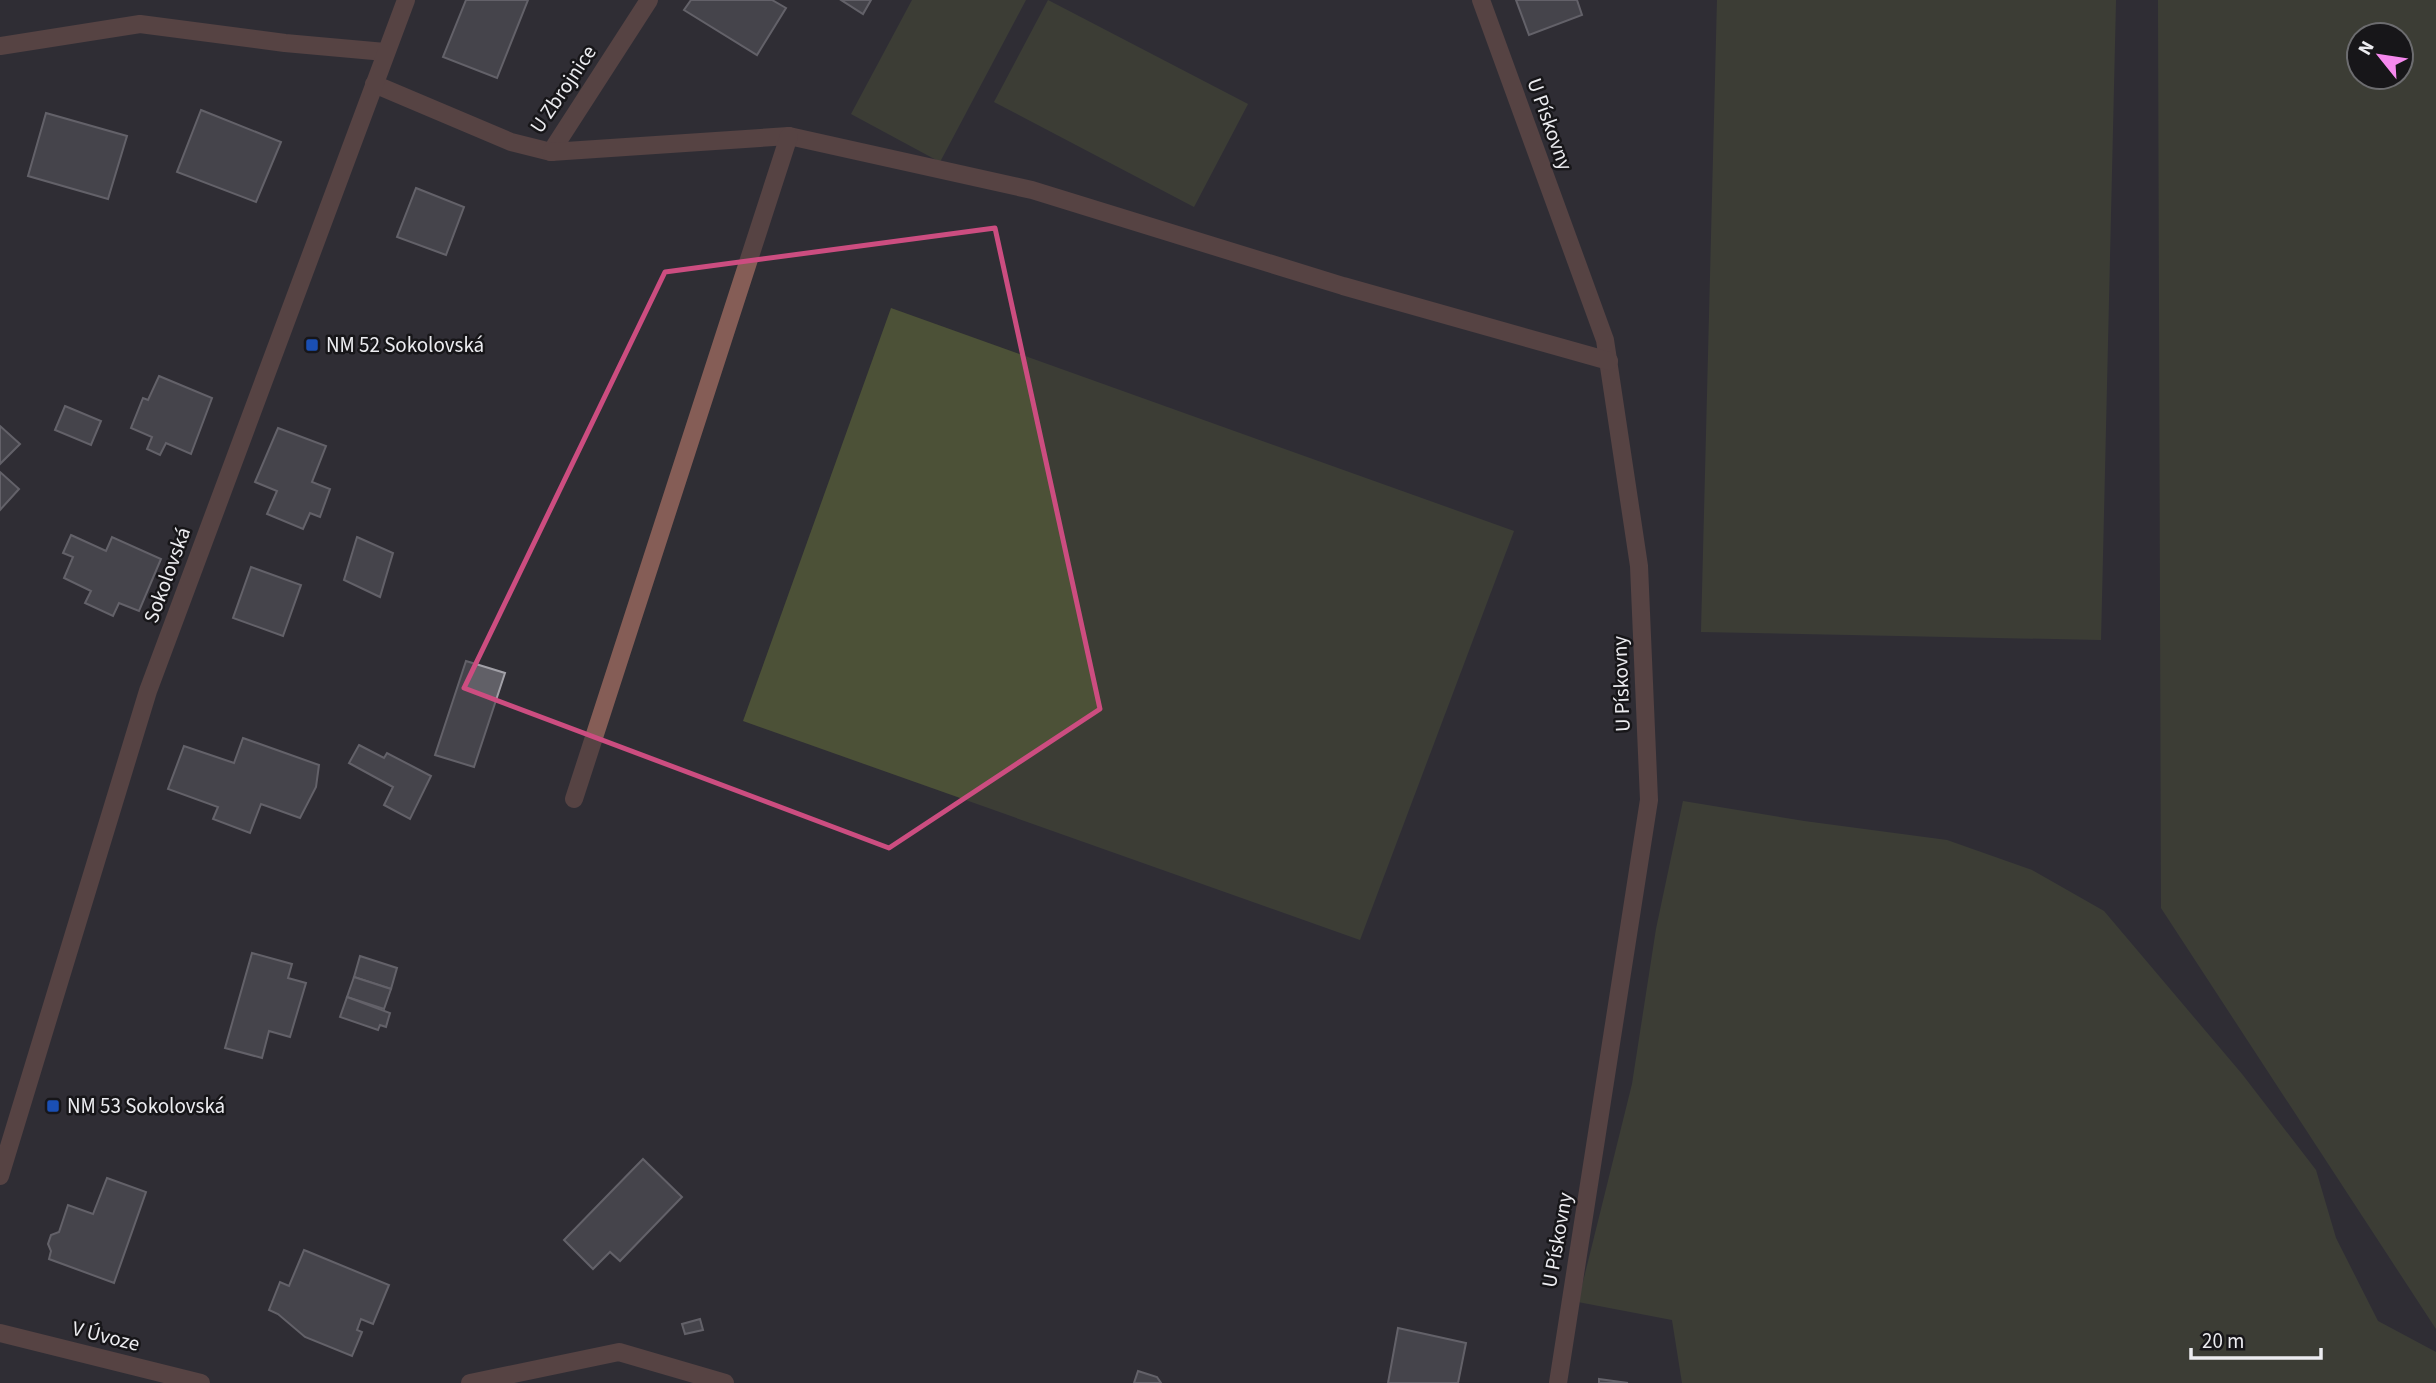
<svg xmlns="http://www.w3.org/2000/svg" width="2436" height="1383" viewBox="0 0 2436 1383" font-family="'Source Sans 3',sans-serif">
<rect width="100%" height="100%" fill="#2f2e34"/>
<g fill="#4c5137" fill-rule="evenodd">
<path d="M912,0H1026L940,162L851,114Z"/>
<path d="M1048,0L1248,104L1194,207L994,102Z"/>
<path d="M1717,0H2116L2101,640L1701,632Z"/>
<path d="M2158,0H2436V1329L2161,908ZM2359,35H2401V77H2359Z"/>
<path d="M891,308L1514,531L1360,940L743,721Z"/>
<path d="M1683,801L1804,821L1947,840L2032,870L2104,911L2242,1074L2316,1170L2336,1238L2378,1321L2436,1352V1383H1682L1672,1320L1578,1302L1632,1084L1656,929Z"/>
</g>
<g fill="#616067" stroke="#a2a1a8" stroke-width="2">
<path d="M466,0H528L497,78L443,57Z"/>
<path d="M691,0H772L786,8L757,55L684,10Z"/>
<path d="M841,0H871L863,14Z"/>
<path d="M1516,0H1577L1582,15L1529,35Z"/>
<path d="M201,110L281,142L256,202L177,172Z"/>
<path d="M46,113L127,136L108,199L28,176Z"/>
<path d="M416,188L464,207L446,255L397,237Z"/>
<path d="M159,376L212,398L191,454L166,443L160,455L147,449L152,437L131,428L143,398L148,400Z"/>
<path d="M65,406L101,421L91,445L55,430Z"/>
<path d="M0,426L20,444L0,464Z"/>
<path d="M278,428L326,446L312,482L330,489L320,517L310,513L303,529L267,514L277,491L255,482Z"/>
<path d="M0,472L19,489L0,510Z"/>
<path d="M71,535L106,551L112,537L161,559L139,611L119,603L113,616L85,603L91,591L64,578L73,557L63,553Z"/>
<path d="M357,537L393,553L380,597L344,580Z"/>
<path d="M251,567L301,585L283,636L233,618Z"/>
<path d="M466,661L505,673L474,767L435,755Z"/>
<path d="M243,738L319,765L316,787L300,818L261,804L250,833L213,819L218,807L168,789L184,746L234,763Z"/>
<path d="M359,745L384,758L387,753L431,776L410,819L384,805L393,787L349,763Z"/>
<path d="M252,953L292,964L288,978L306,983L290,1037L269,1031L262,1058L225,1048Z"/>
<path d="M360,956L397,968L391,989L354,977Z"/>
<path d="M354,977L391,989L384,1009L347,997Z"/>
<path d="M347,997L390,1013L386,1027L380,1025L378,1030L340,1017Z"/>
<path d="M643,1159L682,1197L620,1261L610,1252L593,1269L564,1240Z"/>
<path d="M107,1178L146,1192L114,1283L49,1259L51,1251L48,1244L51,1235L59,1232L68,1205L93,1214Z"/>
<path d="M304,1250L389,1285L373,1324L361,1319L357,1330L362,1332L352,1356L305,1337L278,1314L269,1310L280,1282L289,1286Z"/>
<path d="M700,1319L703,1330L685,1334L682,1324Z"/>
<path d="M1398,1328L1466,1343L1458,1383H1388Z"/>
<path d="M1138,1371L1157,1377L1161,1383H1134Z"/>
<path d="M1599,1379L1628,1383H1599Z"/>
</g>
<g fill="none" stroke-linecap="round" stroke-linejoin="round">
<g stroke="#855d56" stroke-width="18">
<path d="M1481,0L1605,340L1639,566L1649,800L1558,1383"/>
<path d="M0,46L140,24L285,43L385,52"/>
<path d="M374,84L511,142L551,152L649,0"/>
<path d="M551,152L789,136L1032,190L1343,286L1609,361"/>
<path d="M574,799L789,136"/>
<path d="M0,1333L201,1383"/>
<path d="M470,1383L619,1352L725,1383"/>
</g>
<path stroke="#855d56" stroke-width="18" d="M0,1176L148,691L406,0"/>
</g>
<path d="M0 0H2436V1383H0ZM995,228L1100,709L889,848L464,688L665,272Z" fill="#2f2e34" fill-opacity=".55" fill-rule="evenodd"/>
<path fill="none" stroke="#cc4d80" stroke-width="5" stroke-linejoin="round" d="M995,228L1100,709L889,848L464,688L665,272Z"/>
<g fill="#1a4fb4" stroke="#171619" stroke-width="2.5">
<rect x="305" y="338" width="14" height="14" rx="3.5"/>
<rect x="46" y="1099" width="14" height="14" rx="3.5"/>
</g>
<g text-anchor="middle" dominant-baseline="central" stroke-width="5" stroke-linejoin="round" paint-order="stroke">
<g font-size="21" fill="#ececf0" stroke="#171619">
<text transform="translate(563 89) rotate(-56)">U Zbrojnice</text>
<text transform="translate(1550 124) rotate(70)">U Pískovny</text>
<text transform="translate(167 575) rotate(-70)">Sokolovská</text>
<text transform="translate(1621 684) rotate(-92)">U Pískovny</text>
<text transform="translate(1557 1240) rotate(-80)">U Pískovny</text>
<text transform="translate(106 1336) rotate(14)">V Úvoze</text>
</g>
<g font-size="21" fill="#ececf0" stroke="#171619" text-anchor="start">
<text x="326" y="345">NM 52 Sokolovská</text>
<text x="67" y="1106">NM 53 Sokolovská</text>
</g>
</g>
<g transform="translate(2380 56) rotate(300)"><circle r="33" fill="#171619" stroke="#6c6c6f" stroke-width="2"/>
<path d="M0-5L12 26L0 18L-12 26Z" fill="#f689ee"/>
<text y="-10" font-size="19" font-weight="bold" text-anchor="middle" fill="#ececf0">N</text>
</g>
<path d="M2191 1348v10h130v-10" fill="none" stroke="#ececf0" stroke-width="3.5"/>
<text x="2202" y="1348" font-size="21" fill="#ececf0" stroke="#171619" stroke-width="5" paint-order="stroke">20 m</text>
</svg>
